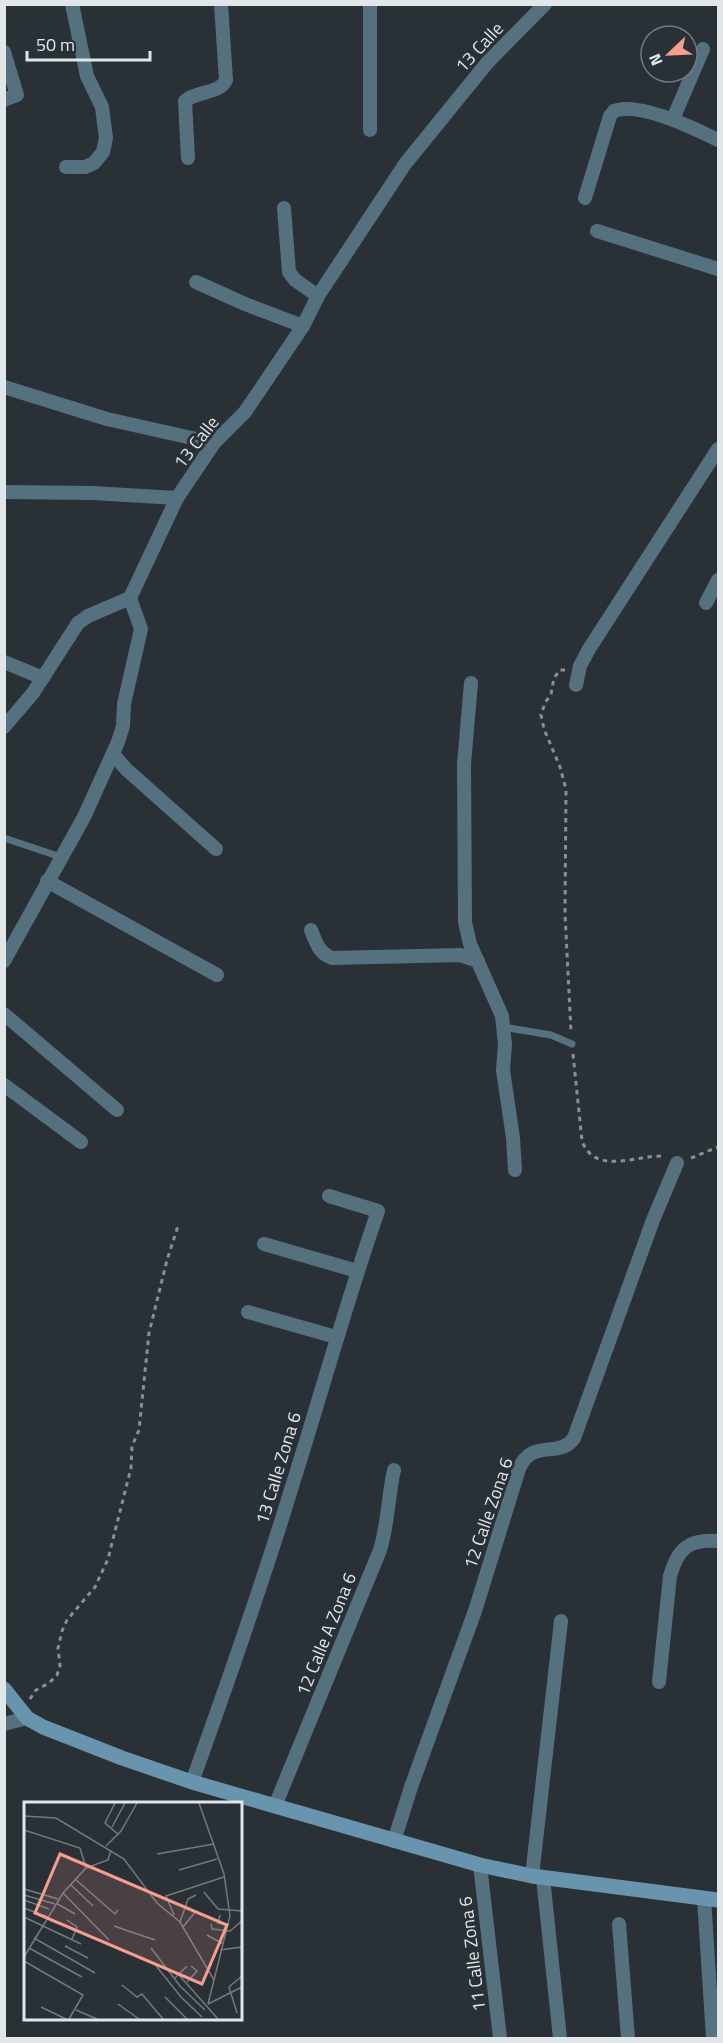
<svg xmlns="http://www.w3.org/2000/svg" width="723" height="2043" viewBox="0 0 723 2043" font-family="'Titillium Web',sans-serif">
<rect width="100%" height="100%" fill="#2a3136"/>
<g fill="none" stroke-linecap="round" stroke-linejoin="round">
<g stroke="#898f93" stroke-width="3" stroke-dasharray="4.5 4.5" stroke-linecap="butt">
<path d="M565,670H560L554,678L551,694L545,703L541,715L544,729L560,767L566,789L565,914L571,1032"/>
<path d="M573,1054L582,1141C595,1176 637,1155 663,1156"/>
<path d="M691,1158L718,1147"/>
<path d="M30,1699L36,1690L49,1683L57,1675L60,1666L58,1648L62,1631L67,1620L95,1587L108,1559L131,1468L132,1446L139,1430L149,1333L167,1260L178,1226"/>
</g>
<g stroke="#557180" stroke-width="7">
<path d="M4,838L61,857"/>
<path d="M503,1027L551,1035L572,1044"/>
</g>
<g stroke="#557180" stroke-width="14">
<path d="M370,4V130"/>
<path d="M4,52L17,95L4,100"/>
<path d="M673,119L703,49"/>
<path d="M188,158L185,101C195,91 220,94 226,80L221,4"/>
<path d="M66,167H85L94,163L103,152L106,138L102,107L87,76L72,4"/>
<path d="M585,198L610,116L614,111C638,101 696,129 718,140"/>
<path d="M284,208L289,272L295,280L318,296"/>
<path d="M597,231L718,269"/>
<path d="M196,282L245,304L303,326"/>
<path d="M4,387L107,419L214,443"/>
<path d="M4,492L92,493L177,498"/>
<path d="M706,603L718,580"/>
<path d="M4,662L43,678"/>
<path d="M471,683L464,764L465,922L470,944L502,1016L505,1044L503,1070L513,1138L515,1170"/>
<path d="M576,685L580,666L589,649L718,449"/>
<path d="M4,727L33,693L78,623L88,616L130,598"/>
<path d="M113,754L126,769L216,849"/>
<path d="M47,881L217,975"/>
<path d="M311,930C316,943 319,953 332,958L460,955L478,961"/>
<path d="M4,961L84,817L118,742L123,726L124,704L141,629L130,598L177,498L214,443L245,412L303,326L318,296L405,164L487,63L545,4"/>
<path d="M4,1014L117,1110"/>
<path d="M4,1085L81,1142"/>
<path d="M264,1244L357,1271"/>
<path d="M248,1312L336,1337"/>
<path d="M659,1682L670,1576C678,1548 689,1539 718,1541"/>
<path d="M4,1724L27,1718"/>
<path d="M192,1782C228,1682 263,1582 294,1480C322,1391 347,1300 378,1211L329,1196"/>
<path d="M275,1806L380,1550C388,1524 388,1497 394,1470"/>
<path d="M394,1841L411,1787L475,1611L519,1469C531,1438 560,1459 574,1438L653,1220L677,1163"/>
<path d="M480,1865L500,2038"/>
<path d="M532,1876L561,1621"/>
<path d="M543,1878L560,2038"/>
<path d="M704,1898L713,2038"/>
<path d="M619,1924L628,2038"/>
</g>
<path stroke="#6895ad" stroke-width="15" d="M4,1689L27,1718L43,1727L122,1758L192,1782L480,1865L532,1876L718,1900"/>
</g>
<g text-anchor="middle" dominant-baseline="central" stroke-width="6" stroke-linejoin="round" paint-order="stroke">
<g font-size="18" fill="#e1e6e9" stroke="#2a3136">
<text transform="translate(479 47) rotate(-47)">13 Calle</text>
<text transform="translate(196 442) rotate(-52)">13 Calle</text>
<text transform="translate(278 1468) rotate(-73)">13 Calle Zona 6</text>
<text transform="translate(488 1513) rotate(-71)">12 Calle Zona 6</text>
<text transform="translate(326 1634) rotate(-68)">12 Calle A Zona 6</text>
<text transform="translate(472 1954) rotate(-97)">11 Calle Zona 6</text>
</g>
</g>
<g transform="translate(24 1802)">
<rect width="218" height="218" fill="#2a3136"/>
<path fill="none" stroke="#73797e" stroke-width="1.5" d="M91,1L81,21L95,33M175,1L200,72L206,114L184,202M0,14L32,16L100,57L133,101L156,120L190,178M88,25L101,1M0,28L56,46L62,66M82,44L97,29L113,1M133,52L190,42M155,68L193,57M51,77L91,112L94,108M47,83L69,104M0,87L34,97M180,90L194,107L218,109M39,91L85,138M0,93L31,102M0,98L25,107M32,101L51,112M0,106L24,115M150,113L142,94L200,75M196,113L194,121L205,122M0,115L57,142M43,118L53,125L48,137M156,120L164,97L172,93M187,122L188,127L206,129L218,119M90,124L131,138M159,125L172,109M183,133L199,142M10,136L71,171M41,144L64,156M5,146L58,175M127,146L156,184L181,208M196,148L218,145M0,155L39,91L62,66L84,58L87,48M0,159L59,193L45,217M129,160L157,195L178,215M155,173L194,217M150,177L163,164M163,180L173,169L167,164M98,183L113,195L118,192L139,217M141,195L163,217M94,202L115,217M184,202L218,185M17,205L42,217M52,208L73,217M213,211L205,185L218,174"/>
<path fill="#f59d8f" fill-opacity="0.15" stroke="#f59d8f" stroke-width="3" d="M36,52L203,123L178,182L11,111Z"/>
<rect width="218" height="218" fill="none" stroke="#e1e6e9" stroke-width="3"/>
</g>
<rect width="723" height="2043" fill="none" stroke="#e1e6e9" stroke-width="12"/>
<g transform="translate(669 54) rotate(247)"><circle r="28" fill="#2a3136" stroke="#73797e" stroke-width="1.5"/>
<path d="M0-4.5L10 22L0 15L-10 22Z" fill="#f59d8f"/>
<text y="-9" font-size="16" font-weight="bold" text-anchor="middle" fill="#e1e6e9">N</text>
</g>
<path d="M27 51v9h123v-9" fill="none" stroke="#e1e6e9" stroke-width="3"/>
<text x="36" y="51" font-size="18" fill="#e1e6e9" stroke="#2a3136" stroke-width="4.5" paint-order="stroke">50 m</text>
</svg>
